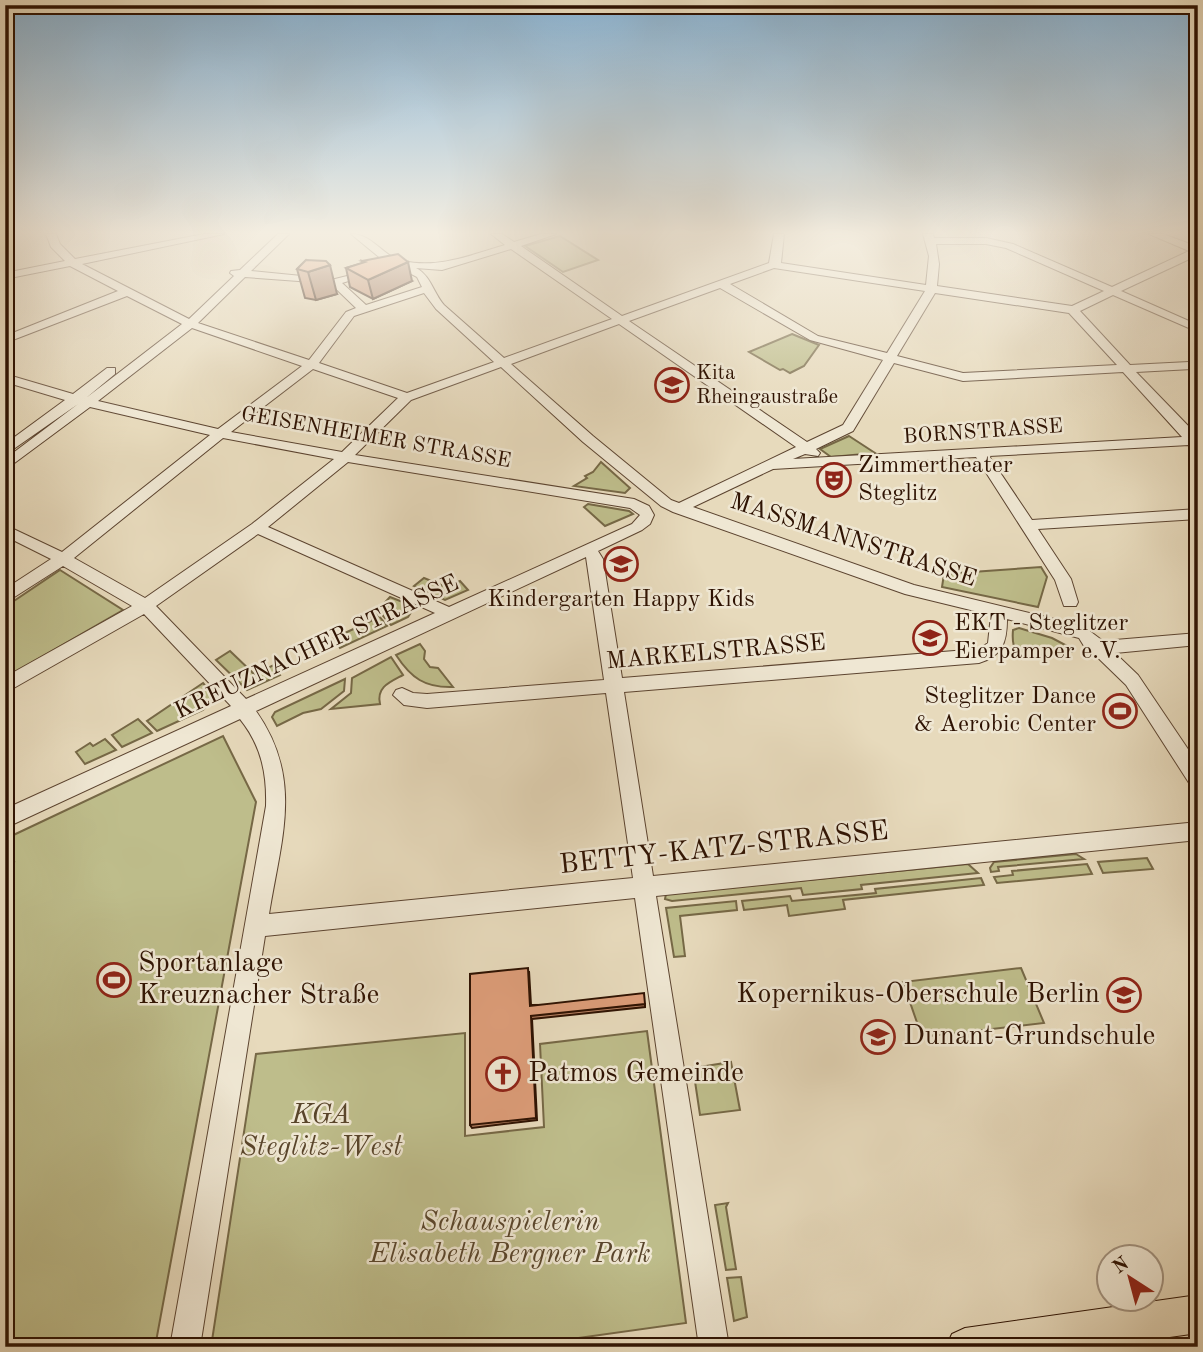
<svg xmlns="http://www.w3.org/2000/svg" width="1203" height="1352" viewBox="0 0 1203 1352" font-family="'Old Standard TT',serif">
<rect width="100%" height="100%" fill="#e7dabc"/>
<filter id="stains"><feTurbulence type="fractalNoise" baseFrequency=".00286" numOctaves="4"/><feColorMatrix values="0 0 0 0 .2 0 0 0 0 .09 0 0 0 0 .02 0 0 0 .5 -.17"/></filter>
<radialGradient id="worn" r=".72"><stop offset=".6" stop-color="#630" stop-opacity="0"/><stop offset="1" stop-color="#630" stop-opacity=".3"/></radialGradient>
<g fill="#bebd8b" stroke="#766846" stroke-width="2">
<path d="M560,236L598,260L563,272L525,246Z"/>
<path d="M792,334L819,345L804,366L790,373L783,369L780,370L749,352Z"/>
<path d="M849,436L875,453L831,457L820,449Z"/>
<path d="M601,462L630,488L625,493L574,486L587,478L585,476L593,472Z"/>
<path d="M588,504L629,511L633,514L605,526L584,507Z"/>
<path d="M1041,567L1047,577L1038,607L942,587L944,574Z"/>
<path d="M60,570L123,610L5,678V607Z"/>
<path d="M424,578L446,587L460,581L468,590L445,600L414,586Z"/>
<path d="M390,597L408,604L412,611L408,617L391,625L378,610Z"/>
<path d="M375,611L387,626L340,648L334,638L373,620L369,614Z"/>
<path d="M1019,628L1052,638L1071,648L1072,652L1021,658C1013,649 1012,641 1013,630Z"/>
<path d="M420,644L425,651L424,659L430,667L438,668L453,687C425,688 411,678 396,655Z"/>
<path d="M230,651L254,674L274,665L280,675L247,690L216,660Z"/>
<path d="M391,657L403,675C390,682 376,687 380,704L331,709L351,693L352,678Z"/>
<path d="M345,679L344,691L321,709L303,713L277,726L272,717L275,712Z"/>
<path d="M203,683L213,695L211,702L203,710L157,731L147,721Z"/>
<path d="M138,719L152,733L122,747L112,735Z"/>
<path d="M223,736L256,802L155,1347H5V839Z"/>
<path d="M105,739L116,750L85,764L76,752L90,743L93,746Z"/>
<path d="M1076,854L1084,859L998,867L999,871L991,872L990,868L994,862Z"/>
<path d="M1147,858L1153,869L1103,873L1098,862Z"/>
<path d="M968,864L978,873L861,885L862,889L803,895L801,888L672,901L665,899L666,894Z"/>
<path d="M1087,864L1092,874L997,883L994,877L1013,875L1012,871Z"/>
<path d="M981,878L984,885L843,900L845,909L789,916L787,905L744,910L742,901L790,896L792,901L876,893L875,889Z"/>
<path d="M736,901L737,910L680,916L685,956L674,957L666,908Z"/>
<path d="M1021,968L1044,1023L922,1037L903,982Z"/>
<path d="M647,1031L686,1323L514,1347H211L256,1054L465,1033V1136L544,1127L540,1044Z"/>
<path d="M731,1062L740,1110L700,1115L693,1068Z"/>
<path d="M728,1203L726,1207L736,1269L726,1270L715,1205Z"/>
<path d="M741,1277L747,1317L734,1321L727,1278Z"/>
</g>
<g fill="none" stroke-linecap="round" stroke-linejoin="round">
<g stroke="#5c4430" stroke-width="2">
<path id="minor" d="M46,234H56L60,244L75,259L204,234H224L82,264L189,319L234,276L230,273L231,271L240,270L278,234H289L251,271L322,278L326,279V283L245,277L198,323L309,360L346,312L356,308L331,284V280L375,269V273L342,283L366,305L422,287L417,277L379,257L351,234C373,234 383,257 403,261C438,269 471,255 505,245L491,234H502L514,242L541,234H556L521,246L622,316L769,263L774,234H784L781,263L926,285L929,256L923,234H933L934,238H986L1013,244L1112,287L1189,251L1149,234H1163L1198,247V255L1121,291L1198,325V332L1113,295L1080,311L1130,365L1189,362L1198,357V367L1192,369L1136,372L1198,436V448L1189,445L989,456L1032,520L1198,509V519L1038,529L1071,579L1078,602L1076,606H1064L1055,580L976,457L773,469L693,507L914,585L1083,626L1103,641L1198,633V645L1115,653L1138,675L1198,764V788L1191,786L1126,685L1093,653L1087,651L1079,638L1007,619C1007,643 1002,656 979,663L624,692L653,876L1198,822V840L656,896L729,1347H699L635,898L265,936L200,1347H170L266,806C267,773 261,745 240,719L5,828V809L231,706L144,614L5,693V677L132,606L63,566L5,603V589L51,559L5,536V525L62,552L210,435L90,407L5,470V459L78,404L5,455V444L65,400L5,382V374L73,394L107,368H115V374L86,398L182,324L127,296L5,343V336L118,291L70,266L5,279V273L65,261L51,247ZM936,244H986L1006,248L1104,291L1072,306L937,286L939,264ZM511,249L612,319L504,358L444,305C433,292 431,276 416,268L442,270ZM774,268L925,291L887,353L818,336L730,284ZM720,288L810,340L883,360L843,425L807,442L629,321ZM424,293L436,309L494,362L407,393L319,363L354,316ZM935,293L1069,313L1117,365L963,373L897,356ZM619,324L796,447L679,503L671,500L593,436L511,364ZM192,328L302,366L218,429L98,401ZM894,363L963,381L1123,372L1182,437L793,459L805,454L818,456L820,453L816,449L853,431ZM501,367L583,442L661,506L673,512L905,594L991,615L988,643L979,649L622,678L603,559L598,551L642,530L650,524L654,515L649,506L634,499L355,455L411,400ZM313,369L398,398L342,452L231,432ZM223,438L334,459L252,524L145,598L74,558ZM348,462L630,508L640,515L632,524L449,607L268,527ZM258,534L435,613L246,699L156,606ZM586,557L604,680L427,694L413,693L402,688L396,690L393,695L404,705L427,708L606,693L633,878L269,914C281,839 304,779 256,711Z"/>
</g>
<g stroke="#2e1202" stroke-width="2">
<path id="major" d="M1198,1295V1333L1099,1347H946L952,1334L965,1328Z"/>
</g>
<use href="#minor" fill="#efe7d3" fill-rule="evenodd"/>
<use href="#major" fill="#e7dabc" fill-rule="evenodd"/>
</g>
<g fill="#be8768" stroke="#2e1202" stroke-width="2">
<path d="M306,260L337,294L316,300L305,298L297,269Z"/>
<path d="M362,261L412,281L373,299L350,287L346,268L363,263Z"/>
<path d="M529,971L531,1005L645,1004V1007L532,1019L537,1120L472,1128L470,1125Z"/>
</g>
<g fill="#9b6e55" stroke="#2e1202" stroke-width="2">
<path d="M408,262L412,281L373,299L368,280Z"/>
<path d="M330,265L337,294L316,300L308,272Z"/>
<path d="M5,849L10,853L8,858L14,862L5,879Z"/>
</g>
<g fill="#dd9d79" stroke="#2e1202" stroke-width="2">
<path d="M398,254L408,262L368,280L346,268L365,262L362,261Z"/>
<path d="M306,260L326,261L330,265L308,272L297,269Z"/>
<path d="M528,968L530,1006L644,993L645,1004L531,1016L536,1118L470,1125V974Z"/>
</g>
<linearGradient id="sky" x2="0" y2="1"><stop stop-color="#8ab5d6"/><stop offset="0.55" stop-color="#f4eee1"/><stop offset="1" stop-color="#f4eee1" stop-opacity="0"/></linearGradient>
<rect width="1203" height="423" fill="url(#sky)"/>
<defs>
<g id="school-ring" transform="scale(1.75)"><circle r="9.5" fill="#efe7d3" stroke="#8f2418" stroke-width="1.5"/><path d="M0-5L7-2L0 1L-7-2ZM-4 1L0 2.5L4 1V4Q0 6-4 4Z" fill="#8f2418"/></g>
<g id="theatre-ring" transform="scale(1.75)"><circle r="9.5" fill="#efe7d3" stroke="#8f2418" stroke-width="1.5"/><path d="M-5-5.5Q0-4 5-5.5V0Q5 5 0 6Q-5 5-5 0ZM-3.3-2.5H-1v1.5H-3.3ZM1-2.5H3.3v1.5H1ZM-2.8 1Q0 5.5 2.8 1Z" fill="#8f2418"/></g>
<g id="stadium-ring" transform="scale(1.75)"><circle r="9.5" fill="#efe7d3" stroke="#8f2418" stroke-width="1.5"/><path d="M0-5a6.5 5 0 1 0 0 10a6.5 5 0 1 0 0-10ZM-3.5-1.8h7v3.6h-7Z" fill="#8f2418"/></g>
<g id="church-ring" transform="scale(1.75)"><circle r="9.5" fill="#efe7d3" stroke="#8f2418" stroke-width="1.5"/><path d="M-1.2-6h2.4v3.5h3.3v2.4h-3.3V6h-2.4V-.1h-3.3v-2.4h3.3Z" fill="#8f2418"/></g>
</defs>
<g fill-rule="evenodd">
<use href="#school-ring" x="672" y="385"/>
<use href="#theatre-ring" x="834" y="480"/>
<use href="#school-ring" x="621" y="564"/>
<use href="#school-ring" x="930" y="638"/>
<use href="#stadium-ring" x="1120" y="711"/>
<use href="#stadium-ring" x="114" y="980"/>
<use href="#school-ring" x="1124" y="995"/>
<use href="#school-ring" x="878" y="1037"/>
<use href="#church-ring" x="503" y="1074"/>
</g>
<g text-anchor="middle" dominant-baseline="central" stroke-width="5" stroke-linejoin="round" paint-order="stroke">
<g font-size="21" fill="#2e1202" stroke="#efe7d3" text-anchor="start">
<text x="696" y="373">Kita<tspan x="696" dy="24">Rheingaustraße</tspan></text>
</g>
<g font-size="21" fill="#2e1202" stroke="#efe7d3">
<text transform="translate(983 432) rotate(-4)">BORNSTRASSE</text>
<text transform="translate(376 438) rotate(10)">GEISENHEIMER STRASSE</text>
</g>
<g font-size="24" fill="#2e1202" stroke="#efe7d3" text-anchor="start">
<text x="858" y="466">Zimmertheater<tspan x="858" dy="28">Steglitz</tspan></text>
<text x="621" y="600" text-anchor="middle">Kindergarten Happy Kids</text>
<text x="954" y="624">EKT - Steglitzer<tspan x="954" dy="28">Eierpamper e.V.</tspan></text>
<text x="1096" y="697" text-anchor="end">Steglitzer Dance<tspan x="1096" dy="28">&amp; Aerobic Center</tspan></text>
</g>
<g font-size="24" fill="#2e1202" stroke="#efe7d3">
<text transform="translate(853 541) rotate(18)">MASSMANNSTRASSE</text>
<text transform="translate(317 648) rotate(-25)">KREUZNACHER STRASSE</text>
<text transform="translate(716 653) rotate(-5)">MARKELSTRASSE</text>
</g>
<g font-size="28" fill="#2e1202" stroke="#efe7d3">
<text transform="translate(724 849) rotate(-6)">BETTY-KATZ-STRASSE</text>
</g>
<g font-size="28" fill="#2e1202" stroke="#efe7d3" text-anchor="start">
<text x="138" y="964">Sportanlage<tspan x="138" dy="32">Kreuznacher Straße</tspan></text>
<text x="1100" y="995" text-anchor="end">Kopernikus-Oberschule Berlin</text>
<text x="903" y="1037">Dunant-Grundschule</text>
<text x="528" y="1074">Patmos Gemeinde</text>
</g>
<g font-size="28" font-style="italic" fill="#59452b" stroke="#efe7d3">
<text x="321" y="1116">KGA<tspan x="321" dy="32">Steglitz-West</tspan></text>
<text x="510" y="1223">Schauspielerin<tspan x="510" dy="32">Elisabeth Bergner Park</tspan></text>
</g>
</g>
<rect width="1203" height="1352" fill="none" stroke="#e7dabc" stroke-width="28"/>
<rect x="7" y="7" width="1189" height="1338" fill="none" stroke="#2e1202" stroke-width="3.5"/>
<rect x="14" y="14" width="1175" height="1324" fill="none" stroke="#2e1202" stroke-width="2"/>
<g transform="translate(1130 1278) rotate(324)"><circle r="33" fill="#efe7d3" stroke="#a2927f" stroke-width="2"/>
<path d="M0-5L12 26L0 18L-12 26Z" fill="#8f2418"/>
<text y="-10" font-size="19" font-weight="bold" text-anchor="middle" fill="#2e1202">N</text>
</g>
<rect width="100%" height="100%" filter="url(#stains)"/>
<rect width="100%" height="100%" fill="url(#worn)"/>
</svg>
